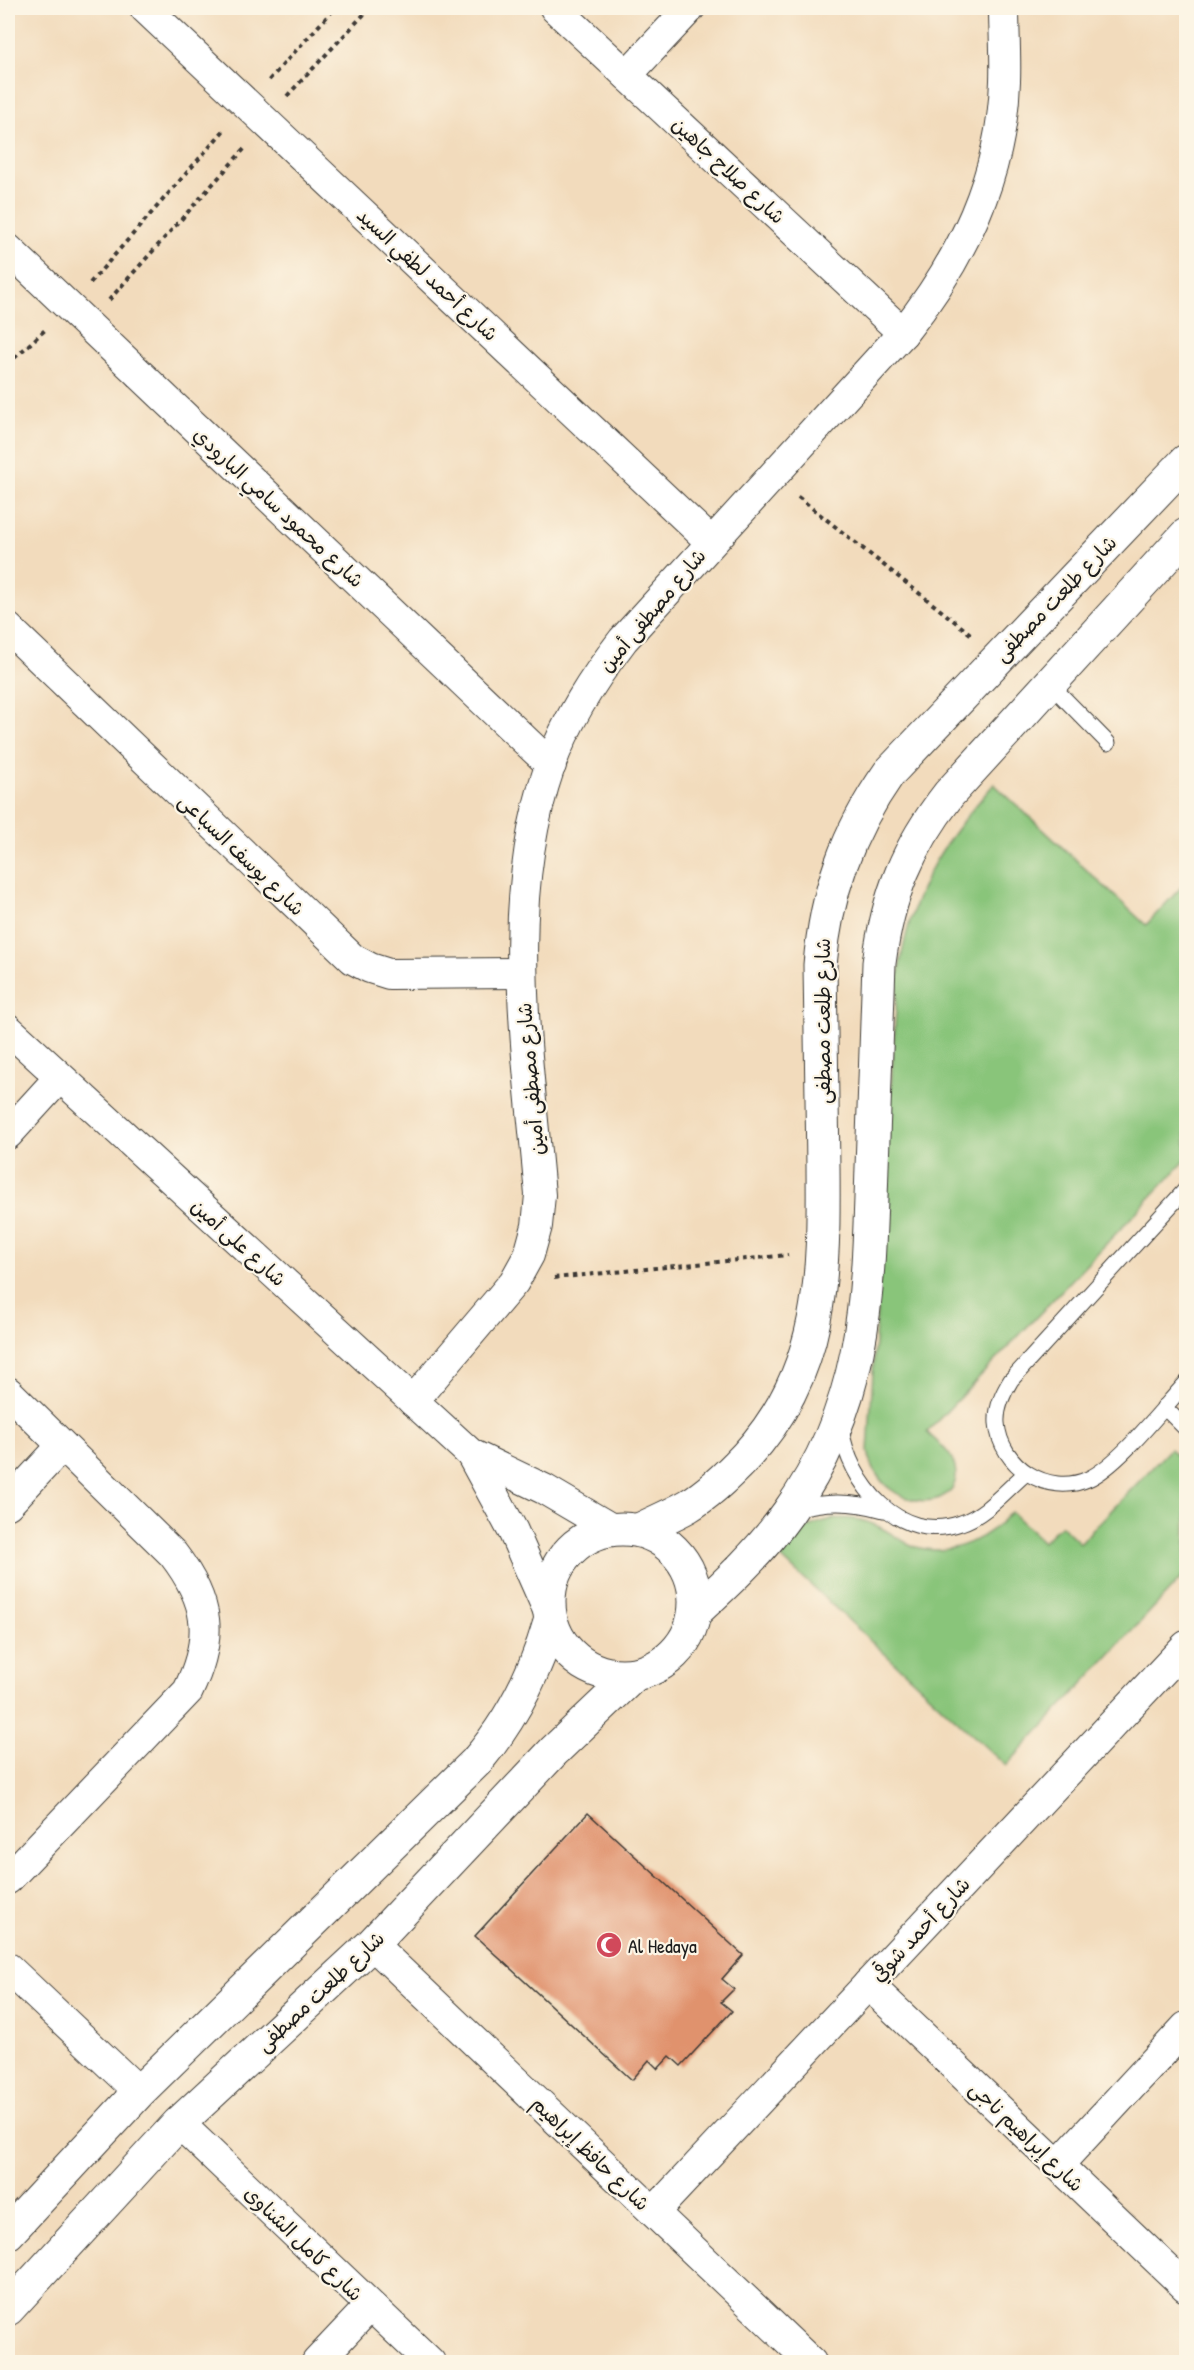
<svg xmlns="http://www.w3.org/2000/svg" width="1194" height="2370" viewBox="0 0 1194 2370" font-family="'Patrick Hand','Playpen Sans Arabic',sans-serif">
<rect width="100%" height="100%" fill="#fcf5e5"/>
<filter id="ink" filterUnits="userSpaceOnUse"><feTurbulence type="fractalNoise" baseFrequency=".0167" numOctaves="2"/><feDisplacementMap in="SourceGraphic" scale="12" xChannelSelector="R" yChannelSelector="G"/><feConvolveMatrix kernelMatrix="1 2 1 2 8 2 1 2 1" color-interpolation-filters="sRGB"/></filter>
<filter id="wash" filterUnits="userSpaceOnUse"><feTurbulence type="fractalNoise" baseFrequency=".008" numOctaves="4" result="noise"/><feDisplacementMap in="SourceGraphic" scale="24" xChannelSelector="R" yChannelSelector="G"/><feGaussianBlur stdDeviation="1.35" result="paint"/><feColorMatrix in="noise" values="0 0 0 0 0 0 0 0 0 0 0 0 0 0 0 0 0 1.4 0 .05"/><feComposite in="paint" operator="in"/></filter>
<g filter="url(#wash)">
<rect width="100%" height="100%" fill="#f2dbbc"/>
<g fill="#89c57a" stroke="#52704b" stroke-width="1.5">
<path d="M994,784L1146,925L1186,882V1160L927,1432C934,1440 947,1448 952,1459C976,1513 880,1519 868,1451L898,978C910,891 937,849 994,784Z"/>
<path d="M1170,1449L1186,1465V1573L1006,1766L776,1553C800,1525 838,1508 875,1525C890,1531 905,1545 920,1548C955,1556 989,1537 1011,1512L1043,1542L1061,1525L1080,1543Z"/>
</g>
<g id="blocks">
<path fill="#e0926d" d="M588,1813L743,1955L722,1979L734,1989L721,2002L732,2011L681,2066L670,2056L658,2069L649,2060L632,2080L475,1936Z"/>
</g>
</g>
<g filter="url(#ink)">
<use href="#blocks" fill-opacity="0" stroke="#3c3934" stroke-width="1.5"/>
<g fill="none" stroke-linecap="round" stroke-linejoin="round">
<g stroke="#3c3934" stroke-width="17">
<g id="service">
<path d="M1051,685L1108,743"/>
<path d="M1186,1189L1011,1380C1003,1393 996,1407 997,1423C1000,1466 1048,1497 1088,1479C1119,1465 1161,1410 1186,1383"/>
<path d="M1164,1407L1186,1429"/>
<path d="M841,1428C849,1483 899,1545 961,1523C986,1515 1006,1490 1026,1473"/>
<path d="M796,1509C826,1500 854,1501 884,1510"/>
</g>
</g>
<g stroke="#3c3934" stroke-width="32">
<g id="minor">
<path d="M145,8L710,541"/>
<path d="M555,8L903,333"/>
<path d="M627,75L690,8"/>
<path d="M8,249L551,765"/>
<path d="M8,628L353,959L370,968L389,974L521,973"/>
<path d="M8,1029L471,1454L513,1531L548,1610"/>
<path d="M8,1134L59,1078"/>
<path d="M8,1392L173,1554C210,1602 214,1637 188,1691L8,1879"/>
<path d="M413,1401L514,1282L529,1255L537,1226L540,1195C528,1054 502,903 550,766C567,719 593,679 623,640L903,333C962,259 1002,177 1005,81C1006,56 1004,32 1004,8"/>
<path d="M471,1454L544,1489L612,1529"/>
<path d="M8,1504L62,1446"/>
<path d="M372,1944L811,2362"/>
<path d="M8,1968L139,2092"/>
<path d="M868,1984L1186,2287"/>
<path d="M179,2123L430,2362"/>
<path d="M1058,2165L1186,2027"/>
<path d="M654,2212L1186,1646"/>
<path d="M317,2362L370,2306"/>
</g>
</g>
<g stroke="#3c3934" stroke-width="35">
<g id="tertiary">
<circle cx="622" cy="1602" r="73"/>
<path d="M639,1530C655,1522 672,1515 688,1506C710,1493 729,1474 746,1456C824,1372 824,1273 823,1166C822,1099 821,1032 820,965C826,893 847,833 889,773L1186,461"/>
<path d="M695,1612C729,1581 761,1551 788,1513C867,1403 868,1295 872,1167C874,1099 877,1031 879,963C888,895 907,848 949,794L1186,535"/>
<path d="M8,2233L139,2092L476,1762C512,1720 535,1674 550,1622"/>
<path d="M8,2309L179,2123L372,1944L554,1751L634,1675"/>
</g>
</g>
<g stroke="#3c3934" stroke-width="4" stroke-dasharray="4.5 4.5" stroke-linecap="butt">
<path d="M269,80L335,8"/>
<path d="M287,96L370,8"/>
<path d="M90,283L226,128"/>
<path d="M109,300L246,147"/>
<path d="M8,364L46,329"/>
<path d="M798,497L973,636"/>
<path d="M554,1278L788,1255"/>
</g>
<use href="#service" stroke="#fff" stroke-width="15"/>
<use href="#minor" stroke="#fff" stroke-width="30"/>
<use href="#tertiary" stroke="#fff" stroke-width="33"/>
</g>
</g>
<defs>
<g id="mosque-disc" transform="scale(1.35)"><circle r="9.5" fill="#d1495b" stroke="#fcf5e5"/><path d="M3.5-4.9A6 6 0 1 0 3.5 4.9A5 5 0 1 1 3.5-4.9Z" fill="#fff"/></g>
</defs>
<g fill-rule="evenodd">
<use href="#mosque-disc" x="609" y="1945"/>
</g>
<g text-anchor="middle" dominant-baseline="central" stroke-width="4.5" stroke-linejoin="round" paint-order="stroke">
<g font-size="20" fill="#1c1c1c" stroke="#fcf5e5">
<text transform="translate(729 170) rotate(43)">شارع صلاح جاهين</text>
<text transform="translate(428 274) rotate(43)">شارع أحمد لطفي السيد</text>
<text transform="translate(279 507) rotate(43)">شارع محمود سامي البارودي</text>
<text transform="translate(1055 598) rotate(-46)">شارع طلعت مصطفى</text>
<text transform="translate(652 610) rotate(-50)">شارع مصطفى أمين</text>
<text transform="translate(242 854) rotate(44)">شارع يوسف السباعى</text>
<text transform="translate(822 1021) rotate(-90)">شارع طلعت مصطفى</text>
<text transform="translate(530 1079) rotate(-95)">شارع مصطفى أمين</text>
<text transform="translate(239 1242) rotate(42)">شارع على أمين</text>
<text transform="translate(920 1929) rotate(-47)">شارع أحمد شوقي</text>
<text transform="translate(320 1991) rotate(-43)">شارع طلعت مصطفى</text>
<text transform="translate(1027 2136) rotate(44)">شارع إبراهيم ناجى</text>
<text transform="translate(591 2153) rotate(44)">شارع حافظ إبراهيم</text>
<text transform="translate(304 2243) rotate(44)">شارع كامل الشناوى</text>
</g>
<g font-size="20" fill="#1c1c1c" stroke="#fcf5e5" text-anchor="start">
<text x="628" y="1945">Al Hedaya</text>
</g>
</g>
<rect width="1194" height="2370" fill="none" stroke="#fcf5e5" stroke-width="30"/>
</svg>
